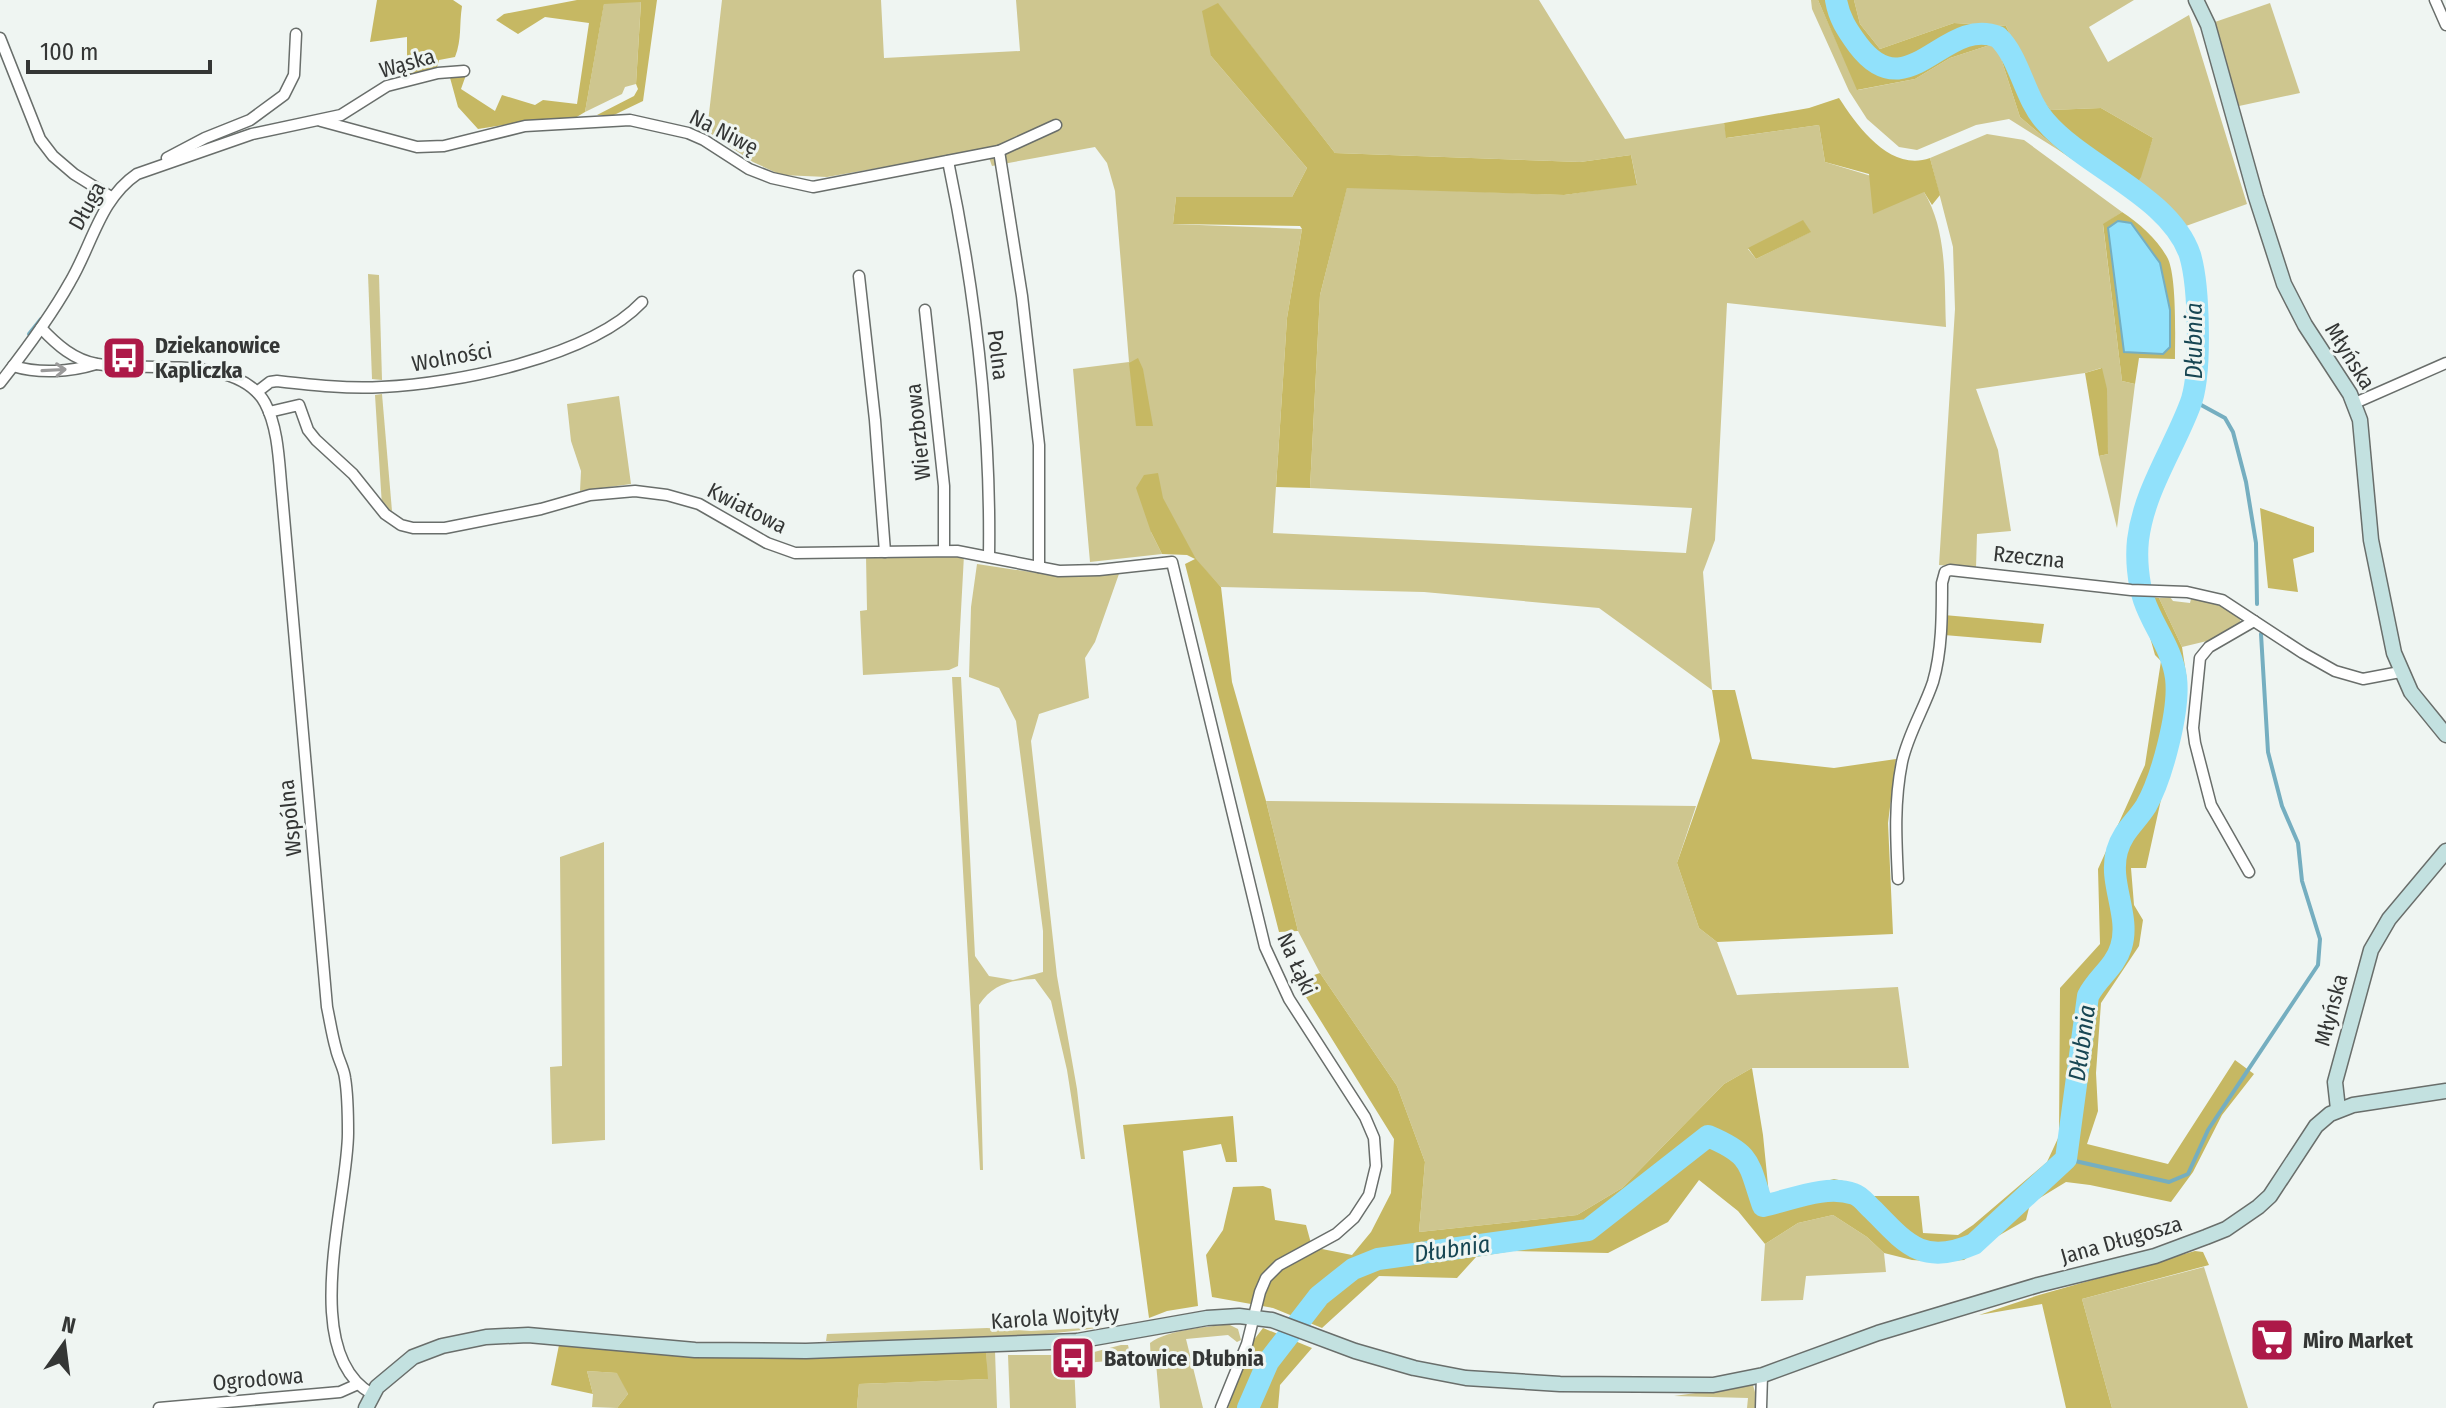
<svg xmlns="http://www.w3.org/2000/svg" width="2446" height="1408" viewBox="0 0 2446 1408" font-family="'Fira Sans Condensed',sans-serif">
<rect width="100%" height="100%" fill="#eff5f2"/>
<g fill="#cec68f" fill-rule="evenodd">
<path d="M722,0H881L884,58L1020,51L1016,0H1539L1625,139L1724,123L1727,138L1819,125L1825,162L1924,192C1948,232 1944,282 1946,327L1727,303L1715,540L1703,572L1712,690L1599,608L1424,592L1221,587L1196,560L1162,498L1151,532L1162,554L1090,562L1073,369L1129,362L1115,191L1107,163L1095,147L992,166L986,149L827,177L781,175L753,162L707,131ZM1218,4L1335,153L1580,162L1631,155L1637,184L1564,195L1347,187L1320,295L1310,488L1692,508L1686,553L1273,533L1287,318L1302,229L1173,224L1176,197H1292L1307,168L1211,56ZM1803,221L1810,232L1756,259L1748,249Z"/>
<path d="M1811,0H1818L1858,90L1915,79L1950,58L1996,43L2020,117L2060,151L2009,119L1976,125L1917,150L1899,147L1867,119L1849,91L1812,9Z"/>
<path d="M1854,0H2134L2089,27L2108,62L2189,15L2247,204L2186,226L2138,181L2153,138L2101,108L2051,110L2039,94L2006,26L1954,23L1880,49L1860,24Z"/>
<path d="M641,1L636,84L625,87L622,94L585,112L604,3Z"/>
<path d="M2270,3L2300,93L2239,106L2212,23Z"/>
<path d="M1987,134L2024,140L2122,212L2103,225L2122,381L2135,384L2117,528L2099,456L2108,454L2101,368L2085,373L1976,389L1998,450L2011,531L1977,534L1976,568L1939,565L1955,309L1953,247L1930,158Z"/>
<path d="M368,274L379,275L382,380L372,379Z"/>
<path d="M382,394L392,511L382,506L375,395Z"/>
<path d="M619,396L631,484L580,491L581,471L571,441L567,404Z"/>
<path d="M964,555L958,666L949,670L863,675L860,611L867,610L866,556Z"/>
<path d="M977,564L1057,576L1120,571L1095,642L1085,658L1089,698L1039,714L1031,741L1057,976L1077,1089L1085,1159H1081L1067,1070L1051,1001L1035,979C1010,980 993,984 979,1005L983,1170H980L952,677H961L975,956L989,976L1013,980L1043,972V931L1016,721L999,688L969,677L971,607Z"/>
<path d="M2170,597L2173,601L2190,603L2191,599L2219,604L2238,614L2241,617L2239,626L2207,641L2182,647L2159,598Z"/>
<path d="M1266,801L1696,806L1677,863L1699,928L1717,942L1737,995L1898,987L1909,1068H1752L1724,1084L1622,1188L1577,1215L1419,1232L1425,1162L1397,1086L1320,973L1298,931Z"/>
<path d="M604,842L605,1140L552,1144L550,1067L562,1066L560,857Z"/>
<path d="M1833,1215L1867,1237L1884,1253L1886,1272L1806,1276L1803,1300L1761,1301L1765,1244L1798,1223Z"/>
<path d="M2204,1267L2248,1408H2112L2082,1299Z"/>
<path d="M1228,1324L1238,1329L1241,1340L1237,1342L1228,1335L1186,1339L1203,1408H1160L1156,1363H1151L1150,1343C1169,1329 1204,1328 1228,1324Z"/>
<path d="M1104,1327C1013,1340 919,1343 826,1341L827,1334L987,1328L1031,1331Z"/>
<path d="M1121,1345H1128L1131,1359L1074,1364L1076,1408H1010L1008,1355H1069L1071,1358Z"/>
<path d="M986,1351H995L997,1408H857L859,1384L987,1379Z"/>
<path d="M587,1371L618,1373L628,1394L617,1408L592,1407L593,1394Z"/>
<path d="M1753,1385L1757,1399V1408H1747L1748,1398L1674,1396Z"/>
</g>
<g fill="#c6b863">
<path d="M377,0H453L462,6C459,25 462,39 455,57L439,60L436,71L407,77V37L370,42Z"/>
<path d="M577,0H657L643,101L614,115H597L634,96L638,89L636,84L641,2L604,4L585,112L575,118L528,121L478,129L458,107L449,74L466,75L461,89L495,111L502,95L535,105L543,100L577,104L589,23L545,17L518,34L496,20L504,14Z"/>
<path d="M1818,0H1854L1860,24L1880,49L1954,23L2006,26L2039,94L2051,110L2101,108L2153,138L2141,177L2128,197L2060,151L2020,117L1996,43L1950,58L1915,79L1857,90Z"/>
<path d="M1218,3L1335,153L1580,162L1631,155L1637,185L1564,195L1347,188L1320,295L1310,488L1276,487L1287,318L1302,229L1300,226L1173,224L1176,197H1292L1307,168L1211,56L1202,11Z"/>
<path d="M1839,98C1858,127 1890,172 1930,158L1940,195L1932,205L1924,192L1873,214L1869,174L1825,162L1819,125L1726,138L1724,123L1809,108Z"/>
<path d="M2122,212C2139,223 2157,239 2167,257C2177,274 2175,338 2175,359L2139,358L2135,384L2122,381L2103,224Z"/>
<path d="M1803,220L1811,232L1756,259L1748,248Z"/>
<path d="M1138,358L1143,369L1153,426H1136L1129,363Z"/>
<path d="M2102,368L2107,389L2108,454L2099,456L2085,373Z"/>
<path d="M1158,473L1163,498L1196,559L1221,587L1232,682L1266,801L1298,931L1279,932L1185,564L1195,559L1187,555L1162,554L1151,532L1136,488L1144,475Z"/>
<path d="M2260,508L2314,527V552L2293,559L2298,592L2268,588Z"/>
<path d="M2138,595L2159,598L2182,647L2187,680L2172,764L2162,795L2146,868H2131L2134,905L2143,920L2139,946L2101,1003L2096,1073L2098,1111L2087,1144L2168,1164L2235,1060L2254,1074L2222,1115L2193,1172L2171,1202L2090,1185L2066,1182L2030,1204L2026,1220L1991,1240L1964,1260L1940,1262L1912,1260L1884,1253L1867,1237L1833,1215L1798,1223L1765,1244L1738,1211L1699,1180L1668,1222L1608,1253L1512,1251L1476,1257L1457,1278L1379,1276L1322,1328L1273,1308L1212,1297L1206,1255L1223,1230L1233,1187L1263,1186L1271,1189L1275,1220L1306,1225L1312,1247L1352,1255L1371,1232L1391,1193L1394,1139L1296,981L1320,973L1397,1086L1425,1162L1419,1232L1577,1215L1622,1188L1724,1084L1752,1068L1763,1135L1769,1195L1834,1179L1853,1183L1867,1196H1919L1923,1233L1958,1235L1973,1225L2047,1162L2059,1136L2060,988L2100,944L2098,869L2145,765L2161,661L2155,655Z"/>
<path d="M1944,615L2044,624L2041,643L1944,635Z"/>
<path d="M1712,690H1735L1752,759L1834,768L1896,759L1888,823L1893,934L1717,942L1699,928L1677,863L1720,741Z"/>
<path d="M1233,1116L1237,1162H1226L1221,1144L1183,1151L1198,1306L1167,1311L1149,1318L1123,1125Z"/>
<path d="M2195,1251L2203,1252L2209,1265L2082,1299L2112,1408H2066L2042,1304L1979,1315L2039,1295Z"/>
<path d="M1263,1328L1312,1348L1280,1385L1278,1408H1228L1253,1341Z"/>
<path d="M560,1340L986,1351L988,1379L859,1384L857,1408H617L628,1394L617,1373L587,1371L593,1394L551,1385Z"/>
</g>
<path fill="#91e1fb" stroke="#75aec0" stroke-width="2" d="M2118,221L2131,223L2160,263L2170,310V347L2163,354L2124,352L2108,228Z"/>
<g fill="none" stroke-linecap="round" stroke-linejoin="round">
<g stroke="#75aec0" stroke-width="4">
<path d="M29,334L41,319"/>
<path d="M2192,400L2225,418L2233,432L2246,482L2256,543L2257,604"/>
<path d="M2066,1159L2169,1182L2188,1174L2208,1130L2318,965L2320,939L2302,881L2298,843L2282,806L2268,752L2261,634"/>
</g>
<path stroke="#91e1fb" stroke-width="22" d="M1248,1408L1268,1362L1319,1296L1353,1269L1378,1259L1588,1230L1708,1136C1753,1155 1748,1163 1763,1206C1791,1200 1826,1184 1854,1194C1861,1196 1867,1205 1873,1210C1906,1244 1923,1266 1974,1244L2066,1159L2088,996C2097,978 2115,967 2121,947C2131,916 2108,883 2117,851C2122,832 2136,822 2146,806C2162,778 2180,710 2176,678C2172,648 2153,627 2144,600C2138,582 2136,558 2138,540C2144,491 2173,450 2190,405C2202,376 2199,285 2190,255C2170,196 2084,167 2045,121C2024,97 2020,58 1998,37C1945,15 1908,111 1858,45C1847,30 1839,18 1836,0"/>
<g stroke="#696e6b" stroke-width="13">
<g id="street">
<path d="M2435,0L2446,25"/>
<path d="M0,38L40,139L53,156L74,174L111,197"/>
<path d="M321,121L417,147L444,146L525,126L630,120L688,133L704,140L749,169L772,178L813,187L999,151L1056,125"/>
<path d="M999,151L1022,296L1039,445V567"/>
<path d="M167,158L205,138L250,120L284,95L294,75L296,34"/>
<path d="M948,161C975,290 991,424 989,556"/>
<path d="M859,276L875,420L885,552"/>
<path d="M925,310L944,486V550"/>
<path d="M41,328C57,345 74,360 97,364C145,372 238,354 265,403C279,429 279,466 282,494L327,1007C330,1021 332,1035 336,1049C338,1059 344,1068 345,1078C348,1096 348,1115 348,1133C348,1200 298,1352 372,1394"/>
<path d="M13,366C39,374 70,372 96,364"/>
<path d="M0,383C25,351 50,318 70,282C92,245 100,199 137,174L252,134L341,115L387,86L438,73L464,71"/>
<path d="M257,392L270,382L277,381C312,385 346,389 382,387C455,384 590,357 642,302"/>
<path d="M2355,403L2446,363"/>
<path d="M269,412L299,405L308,430L316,440L353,474L385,514L401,525L413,528H445L541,509L590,495L635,491L667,495L699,504L767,543L795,553L957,551L1059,571L1099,570L1172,562L1265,947L1289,999L1365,1117L1374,1138L1376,1166L1369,1195L1354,1218L1336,1234L1279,1265L1266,1278L1260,1292L1247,1344L1221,1408"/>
<path d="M2249,872L2211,805L2195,743L2193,728L2200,658L2209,647L2254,621"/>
<path d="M1898,879C1896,839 1894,802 1902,762C1908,734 1924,709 1933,682C1942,651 1942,616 1942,583L1945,572L1950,570L2131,590L2187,592L2222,600L2303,653L2335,671L2363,679L2400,672"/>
<path d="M159,1408L340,1392L358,1384"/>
<path d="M1761,1408L1762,1375"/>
</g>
</g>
<g stroke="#696e6b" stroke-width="17">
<g id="secondary">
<path d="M2196,0L2208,25L2256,197L2284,284L2305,325L2350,394L2360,420L2371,540L2394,653L2411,692L2446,735"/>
<path d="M2338,1109L2335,1082L2371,950L2389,919L2446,851"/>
<path d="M366,1408L377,1387L413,1357L442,1346L486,1337L528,1335L695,1350L806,1351L1077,1341L1207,1318L1239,1316L1272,1320L1355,1351L1414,1368L1466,1378L1560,1384L1713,1385L1763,1375L1878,1333L2038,1285L2155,1256L2206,1237L2226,1229L2258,1207L2270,1196L2316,1126L2330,1114L2353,1105L2446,1091"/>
</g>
</g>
<use href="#street" stroke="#fff" stroke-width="10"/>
<use href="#secondary" stroke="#c3e1e0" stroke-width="14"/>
</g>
<defs><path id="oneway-shaft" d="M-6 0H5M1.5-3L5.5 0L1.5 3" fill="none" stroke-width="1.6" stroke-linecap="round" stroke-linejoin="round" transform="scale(2)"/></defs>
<use stroke="#9a9a9a" href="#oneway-shaft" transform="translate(54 370) rotate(-3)"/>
<defs>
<g id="bus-square" transform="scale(2.3)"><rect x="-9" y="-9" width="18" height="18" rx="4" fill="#ad1948" stroke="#eff5f2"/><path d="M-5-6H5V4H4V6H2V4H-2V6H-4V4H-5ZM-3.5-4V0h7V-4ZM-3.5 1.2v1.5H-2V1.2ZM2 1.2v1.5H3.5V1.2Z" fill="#fff"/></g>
<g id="supermarket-square" transform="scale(2.3)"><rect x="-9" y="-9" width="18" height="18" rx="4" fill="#ad1948" stroke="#eff5f2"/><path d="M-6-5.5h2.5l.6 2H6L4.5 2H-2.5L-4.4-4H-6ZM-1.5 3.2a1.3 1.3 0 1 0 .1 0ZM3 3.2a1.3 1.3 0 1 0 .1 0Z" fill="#fff"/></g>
</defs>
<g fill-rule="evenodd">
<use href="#bus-square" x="124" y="358"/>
<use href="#supermarket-square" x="2272" y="1340"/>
<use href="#bus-square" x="1073" y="1358"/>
</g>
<g text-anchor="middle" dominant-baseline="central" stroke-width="6" stroke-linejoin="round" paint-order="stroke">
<g font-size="22" fill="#343635" stroke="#eff5f2">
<text transform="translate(407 63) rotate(-16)">Wąska</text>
<text transform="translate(724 132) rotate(27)">Na Niwę</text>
<text transform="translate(87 206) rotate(-61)">Długa</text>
<text transform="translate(998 355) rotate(83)">Polna</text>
<text transform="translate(2350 356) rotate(58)">Młyńska</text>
<text transform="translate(452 357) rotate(-10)">Wolności</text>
<text transform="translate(918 432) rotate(-96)">Wierzbowa</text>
<text transform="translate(747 508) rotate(27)">Kwiatowa</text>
<text transform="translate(2029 557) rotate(6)">Rzeczna</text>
<text transform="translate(290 818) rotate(-96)">Wspólna</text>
<text transform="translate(1297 964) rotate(66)">Na Łąki</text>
<text transform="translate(2331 1010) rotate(-75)">Młyńska</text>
<text transform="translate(2121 1240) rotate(-16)">Jana Długosza</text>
<text transform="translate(1055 1317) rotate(-4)">Karola Wojtyły</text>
<text transform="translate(258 1379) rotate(-5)">Ogrodowa</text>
</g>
<g font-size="22" font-weight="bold" fill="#343635" stroke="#eff5f2" text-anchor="start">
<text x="155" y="345">Dziekanowice<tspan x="155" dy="25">Kapliczka</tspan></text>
<text x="2303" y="1340">Miro Market</text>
<text x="1104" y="1358">Batowice Dłubnia</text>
</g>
<g font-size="24" font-style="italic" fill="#174653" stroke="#eff5f2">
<text transform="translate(2194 341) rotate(-90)">Dłubnia</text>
<text transform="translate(2082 1043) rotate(-82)">Dłubnia</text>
<text transform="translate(1452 1249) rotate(-8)">Dłubnia</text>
</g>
</g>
<g transform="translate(64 1344) rotate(14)" stroke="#eff5f2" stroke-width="6" paint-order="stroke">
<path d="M0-6L14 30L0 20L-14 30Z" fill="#343635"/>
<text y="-12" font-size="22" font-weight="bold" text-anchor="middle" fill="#343635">N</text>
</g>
<path d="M28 60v12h182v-12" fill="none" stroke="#343635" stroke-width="4"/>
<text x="40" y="60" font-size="24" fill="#343635" stroke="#eff5f2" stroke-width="6" paint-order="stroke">100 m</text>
</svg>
